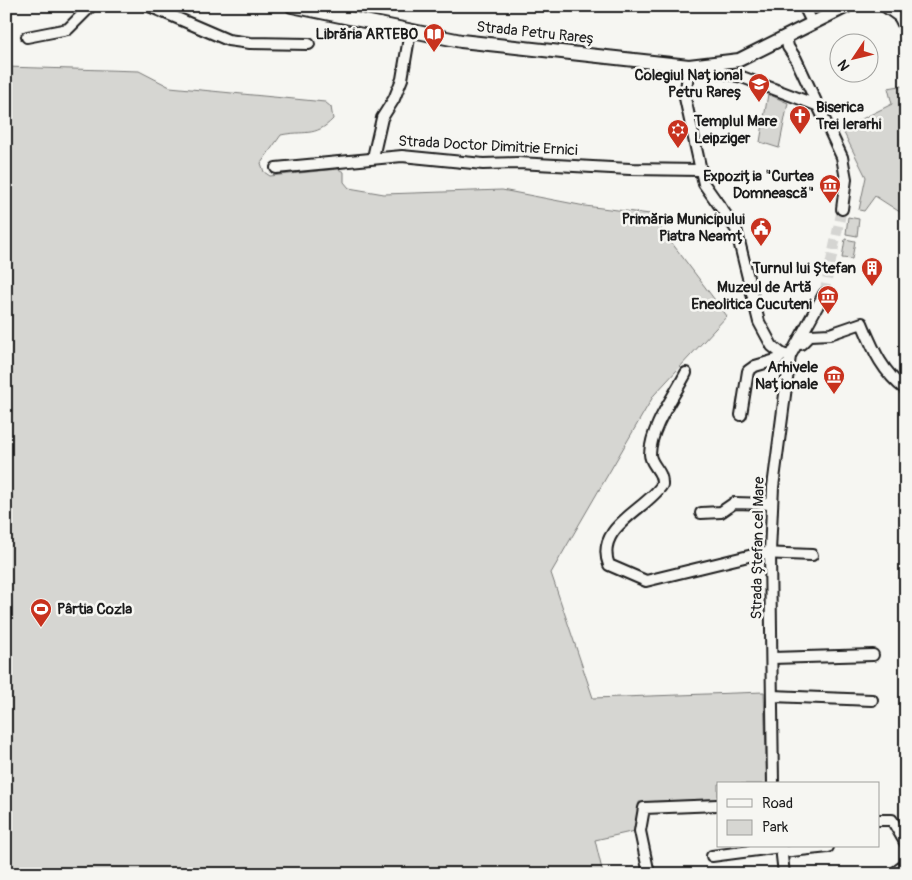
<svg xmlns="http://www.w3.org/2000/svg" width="912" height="880" viewBox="0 0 912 880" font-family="Pangolin,sans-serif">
<rect width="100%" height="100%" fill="#f6f6f2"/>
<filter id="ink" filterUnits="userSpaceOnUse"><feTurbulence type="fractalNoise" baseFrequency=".02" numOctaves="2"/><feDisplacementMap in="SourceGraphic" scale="10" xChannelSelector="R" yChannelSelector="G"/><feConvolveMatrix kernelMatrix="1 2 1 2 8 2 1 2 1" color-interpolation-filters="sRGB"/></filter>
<g filter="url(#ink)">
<g fill="#d6d6d2" stroke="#797977">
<path d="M6,67L139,71L170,87L325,102L331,107L333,119C315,138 304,130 281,135L261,163L264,172L270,176L338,169L344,172V182L349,188L384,194L502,190L585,206L650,214L727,316L654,395L551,573L593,698L764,692L767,784H718V799L639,802L635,831L595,840L603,874H6Z"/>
<path d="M900,86L906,87V216L875,196L864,211L859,210L866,177L842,129L892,104L888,88Z"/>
<path d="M768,94L788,103L779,148L760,142Z"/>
<path d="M848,217L859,219L857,236L846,234Z"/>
<path d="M845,239L855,241L852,259L842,258Z"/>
</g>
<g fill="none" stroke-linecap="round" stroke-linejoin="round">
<path stroke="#d5d5d2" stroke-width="10" stroke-dasharray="10 5" stroke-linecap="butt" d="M824,294L842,209"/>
<g stroke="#1c1c1c" stroke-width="14">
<g id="minor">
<path d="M149,6L228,40L250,43L309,44"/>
<path d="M804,6L810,18"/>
<path d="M786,36L788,47L796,59L842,157L846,179L842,209"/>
<path d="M27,37L68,29L91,6"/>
<path d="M374,153L382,118L394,99L402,79L410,32"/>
<path d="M276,168L402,156L483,164L518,163L630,169L700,170"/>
<path d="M801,344L810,335L830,334L862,323C873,349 882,372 906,390"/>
<path d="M790,356L782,354L772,346L759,322L736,229L704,184L685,98L689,66L742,77L819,106"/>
<path d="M686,373C674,397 651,426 650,454C650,465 663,470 662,485C646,510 594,527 609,565L646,581L761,553L812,555"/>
<path d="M741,415L748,371L755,366L779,359L782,354"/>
<path d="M701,513L721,512L734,503L771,504"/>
<path d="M772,658L873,655"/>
<path d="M772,696L872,700"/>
<path d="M773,784L770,552L773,487L790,356L824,294"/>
<path d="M878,820H892L906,844"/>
<path d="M781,847L784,874"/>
<path d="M782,852L828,847"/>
<path d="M712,856L781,847"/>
<path d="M649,874L640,831L644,808L718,805"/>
<path d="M893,874L906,864"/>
</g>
</g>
<g stroke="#1c1c1c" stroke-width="16">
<g id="major">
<path d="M292,6L461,41L689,66L739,60L847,6"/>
<path d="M886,6L900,16"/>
<path d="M903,6L900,16L906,28"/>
</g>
</g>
<use href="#minor" stroke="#f6f6f2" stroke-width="10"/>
<use href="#major" stroke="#f6f6f2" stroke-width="12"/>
</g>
</g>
<defs>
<g id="library-pin" transform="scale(1.125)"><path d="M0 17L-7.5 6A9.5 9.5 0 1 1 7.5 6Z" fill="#c8321e" stroke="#f6f6f2"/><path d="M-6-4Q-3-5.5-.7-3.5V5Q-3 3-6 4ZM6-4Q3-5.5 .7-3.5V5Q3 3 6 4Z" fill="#fff"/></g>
<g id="university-pin" transform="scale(1.125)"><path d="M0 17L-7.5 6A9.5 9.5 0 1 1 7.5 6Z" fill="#c8321e" stroke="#f6f6f2"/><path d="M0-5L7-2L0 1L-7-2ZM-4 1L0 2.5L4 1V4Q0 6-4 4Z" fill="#fff"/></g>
<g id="church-pin" transform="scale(1.125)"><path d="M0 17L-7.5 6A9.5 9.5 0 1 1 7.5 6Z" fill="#c8321e" stroke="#f6f6f2"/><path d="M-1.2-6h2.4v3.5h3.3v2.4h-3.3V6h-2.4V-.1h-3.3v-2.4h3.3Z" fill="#fff"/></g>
<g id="synagogue-pin" transform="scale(1.125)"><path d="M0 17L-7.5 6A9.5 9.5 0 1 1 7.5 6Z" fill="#c8321e" stroke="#f6f6f2"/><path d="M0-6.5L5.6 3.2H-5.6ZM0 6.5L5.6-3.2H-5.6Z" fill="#fff"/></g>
<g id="museum-pin" transform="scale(1.125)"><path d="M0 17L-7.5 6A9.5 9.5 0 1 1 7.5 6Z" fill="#c8321e" stroke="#f6f6f2"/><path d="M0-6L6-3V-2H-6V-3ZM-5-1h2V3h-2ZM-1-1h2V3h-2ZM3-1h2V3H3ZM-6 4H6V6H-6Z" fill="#fff"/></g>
<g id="civic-pin" transform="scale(1.125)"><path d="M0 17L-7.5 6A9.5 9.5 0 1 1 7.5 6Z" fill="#c8321e" stroke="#f6f6f2"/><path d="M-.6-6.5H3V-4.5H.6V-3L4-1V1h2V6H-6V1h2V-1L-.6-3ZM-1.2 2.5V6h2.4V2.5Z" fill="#fff"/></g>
<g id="building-pin" transform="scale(1.125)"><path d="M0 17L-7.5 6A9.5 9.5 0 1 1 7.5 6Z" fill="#c8321e" stroke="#f6f6f2"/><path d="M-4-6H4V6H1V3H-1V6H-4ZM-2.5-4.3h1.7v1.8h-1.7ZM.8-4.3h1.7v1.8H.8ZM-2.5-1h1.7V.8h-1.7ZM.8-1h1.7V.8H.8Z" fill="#fff"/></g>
<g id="stadium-pin" transform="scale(1.125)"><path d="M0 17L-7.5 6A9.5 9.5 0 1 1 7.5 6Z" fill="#c8321e" stroke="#f6f6f2"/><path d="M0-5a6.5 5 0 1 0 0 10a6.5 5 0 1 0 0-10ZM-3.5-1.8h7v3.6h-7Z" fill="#fff"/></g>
</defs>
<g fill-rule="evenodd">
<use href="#library-pin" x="434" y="34"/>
<use href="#university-pin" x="759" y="84"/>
<use href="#church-pin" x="800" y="116"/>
<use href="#synagogue-pin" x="678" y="130"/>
<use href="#museum-pin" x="830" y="185"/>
<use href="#civic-pin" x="761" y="228"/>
<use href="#building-pin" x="872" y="268"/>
<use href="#museum-pin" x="828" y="296"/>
<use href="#museum-pin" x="834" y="376"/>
<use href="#stadium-pin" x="41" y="609"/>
</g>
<g text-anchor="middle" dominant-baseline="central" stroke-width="5" stroke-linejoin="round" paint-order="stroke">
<g font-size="15" fill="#1c1c1c" stroke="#f6f6f2">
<text transform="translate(536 33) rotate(6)">Strada Petru Rareș</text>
<text transform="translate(488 146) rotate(3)">Strada Doctor Dimitrie Ernici</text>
<text transform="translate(758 548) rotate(-89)">Strada Ștefan cel Mare</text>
</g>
<g font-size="15" font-weight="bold" fill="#1c1c1c" stroke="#f6f6f2" text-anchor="end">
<text x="418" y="34">Librăria ARTEBO</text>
<text x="743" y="75">Colegiul Național<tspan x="743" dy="17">Petru Rareș</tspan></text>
<text x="816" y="107" text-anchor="start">Biserica<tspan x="816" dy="17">Trei Ierarhi</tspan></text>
<text x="694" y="121" text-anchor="start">Templul Mare<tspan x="694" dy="17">Leipziger</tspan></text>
<text x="814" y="176">Expoziția "Curtea<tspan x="814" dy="17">Domnească"</tspan></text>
<text x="745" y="219">Primăria Municipului<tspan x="745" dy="17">Piatra Neamț</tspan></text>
<text x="856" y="268">Turnul lui Ștefan</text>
<text x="812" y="287">Muzeul de Artă<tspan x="812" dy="17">Eneolitica Cucuteni</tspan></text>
<text x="818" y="367">Arhivele<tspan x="818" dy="17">Naționale</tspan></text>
<text x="57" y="609" text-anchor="start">Pârtia Cozla</text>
</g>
</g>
<rect width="912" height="880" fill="none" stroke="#f6f6f2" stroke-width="25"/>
<rect x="12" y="12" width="887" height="855" fill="none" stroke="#1c1c1c" stroke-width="2" filter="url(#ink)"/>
<rect x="717" y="782" width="162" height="65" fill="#f6f6f2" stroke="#9f9f9c"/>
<rect x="727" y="799" width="25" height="8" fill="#f6f6f2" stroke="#9f9f9c"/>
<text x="762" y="808" font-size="15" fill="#1c1c1c">Road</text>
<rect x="727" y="820" width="25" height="15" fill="#d6d6d2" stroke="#9f9f9c"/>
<text x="762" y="832" font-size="15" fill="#1c1c1c">Park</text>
<g transform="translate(854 58) rotate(235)"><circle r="24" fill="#f6f6f2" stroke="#9f9f9c"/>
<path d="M0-4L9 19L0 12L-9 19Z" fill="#c8321e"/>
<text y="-8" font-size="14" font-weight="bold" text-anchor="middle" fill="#1c1c1c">N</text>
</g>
</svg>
